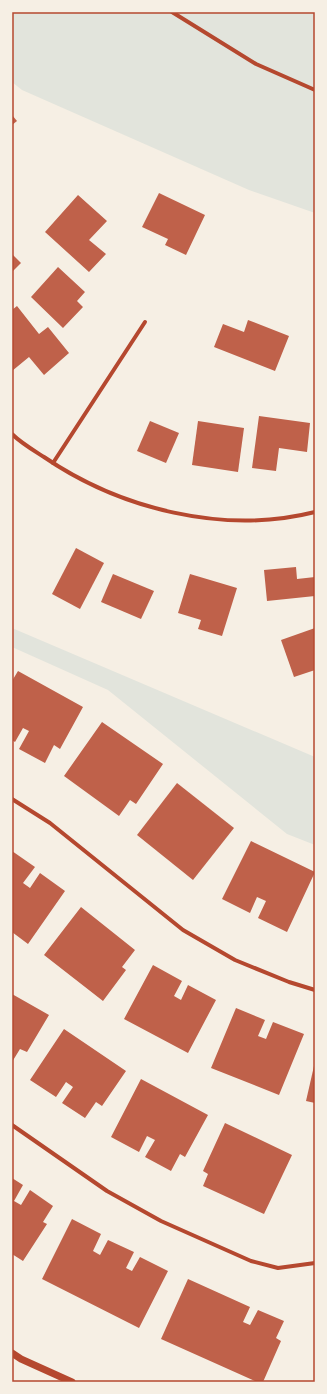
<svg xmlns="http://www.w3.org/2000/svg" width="327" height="1394" viewBox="0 0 327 1394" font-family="'Nunito Sans',sans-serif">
<rect width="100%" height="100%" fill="#f6efe4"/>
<g fill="#e2e4dc">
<path d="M12,12H315V213L249,190L22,90L12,82Z"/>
<path d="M12,628L315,757V845L287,834L108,690L12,647Z"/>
</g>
<g fill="#bf614a">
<path d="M12,115L17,121L12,125Z"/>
<path d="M159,193L205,215L186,255L165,245L168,239L142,227Z"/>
<path d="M78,195L107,221L89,240L106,254L89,272L45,232Z"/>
<path d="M12,254L21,263L12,272Z"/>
<path d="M58,267L85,292L77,301L83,307L63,328L31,297Z"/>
<path d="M17,306L39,334L48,327L69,353L44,375L29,357L12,371V310Z"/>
<path d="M248,320L289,336L275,371L214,347L223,324L244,332Z"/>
<path d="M259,416L310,423L307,452L279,448L276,471L252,468Z"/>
<path d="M150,421L179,433L166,463L137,451Z"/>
<path d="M198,421L244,428L238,472L192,465Z"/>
<path d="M76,548L104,563L80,609L52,594Z"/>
<path d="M296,567L297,579L315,577V596L267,601L264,570Z"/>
<path d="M113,574L154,591L141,619L101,602Z"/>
<path d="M190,574L237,588L222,636L198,629L201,620L178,613Z"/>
<path d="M315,628V670L294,677L281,640Z"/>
<path d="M18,671L83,707L60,749L54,745L45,763L19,749L29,731L23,728L15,742L12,740V681Z"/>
<path d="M102,722L163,764L136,804L130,800L119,816L64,776Z"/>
<path d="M177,783L234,828L193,880L137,835Z"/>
<path d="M251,841L315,872L287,932L258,918L266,901L257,897L250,913L222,899Z"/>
<path d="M12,851L35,867L23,883L30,888L40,873L65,891L28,944L12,932Z"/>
<path d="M81,907L135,950L122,967L126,970L103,1001L44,955Z"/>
<path d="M153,965L182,981L174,996L181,1000L188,985L216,1000L188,1053L124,1019Z"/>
<path d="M12,994L49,1015L27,1052L20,1049L12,1062Z"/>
<path d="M236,1008L265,1020L258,1036L266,1039L273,1022L304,1034L279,1095L211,1068Z"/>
<path d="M64,1029L126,1071L102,1106L96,1102L85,1118L62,1103L73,1087L66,1082L56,1097L30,1080Z"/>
<path d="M314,1066H315V1103L306,1101Z"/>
<path d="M141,1079L208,1115L185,1157L180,1154L171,1171L145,1157L155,1140L147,1136L139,1152L111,1137Z"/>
<path d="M225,1123L292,1155L264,1214L203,1186L208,1174L203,1171Z"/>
<path d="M12,1178L23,1185L14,1201L21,1205L30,1190L53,1206L43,1222L47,1224L23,1261L12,1254Z"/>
<path d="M72,1219L101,1234L93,1251L100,1255L108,1240L134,1252L126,1268L132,1271L140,1257L168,1271L139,1328L42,1279Z"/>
<path d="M188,1279L250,1307L243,1322L250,1325L258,1310L284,1321L276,1338L281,1341L263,1382H257L161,1339Z"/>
</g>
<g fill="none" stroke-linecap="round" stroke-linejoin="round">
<g stroke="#b5482f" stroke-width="4">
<path d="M172,12L256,64L315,90"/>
<path d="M12,434C21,443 33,450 44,457C120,509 224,535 315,512"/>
<path d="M53,463L145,322"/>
<path d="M12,799L50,823L183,930L235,960L289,982L315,990"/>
<path d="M12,1125L107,1191L161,1221L251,1261L278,1268L315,1263"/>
</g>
<path stroke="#b5482f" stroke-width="7" d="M12,1353L21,1359L72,1382"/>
</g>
<rect width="327" height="1394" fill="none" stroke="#f6efe4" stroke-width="26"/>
<rect x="13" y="13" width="301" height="1368" fill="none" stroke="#b5482f" stroke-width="1.5"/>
</svg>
